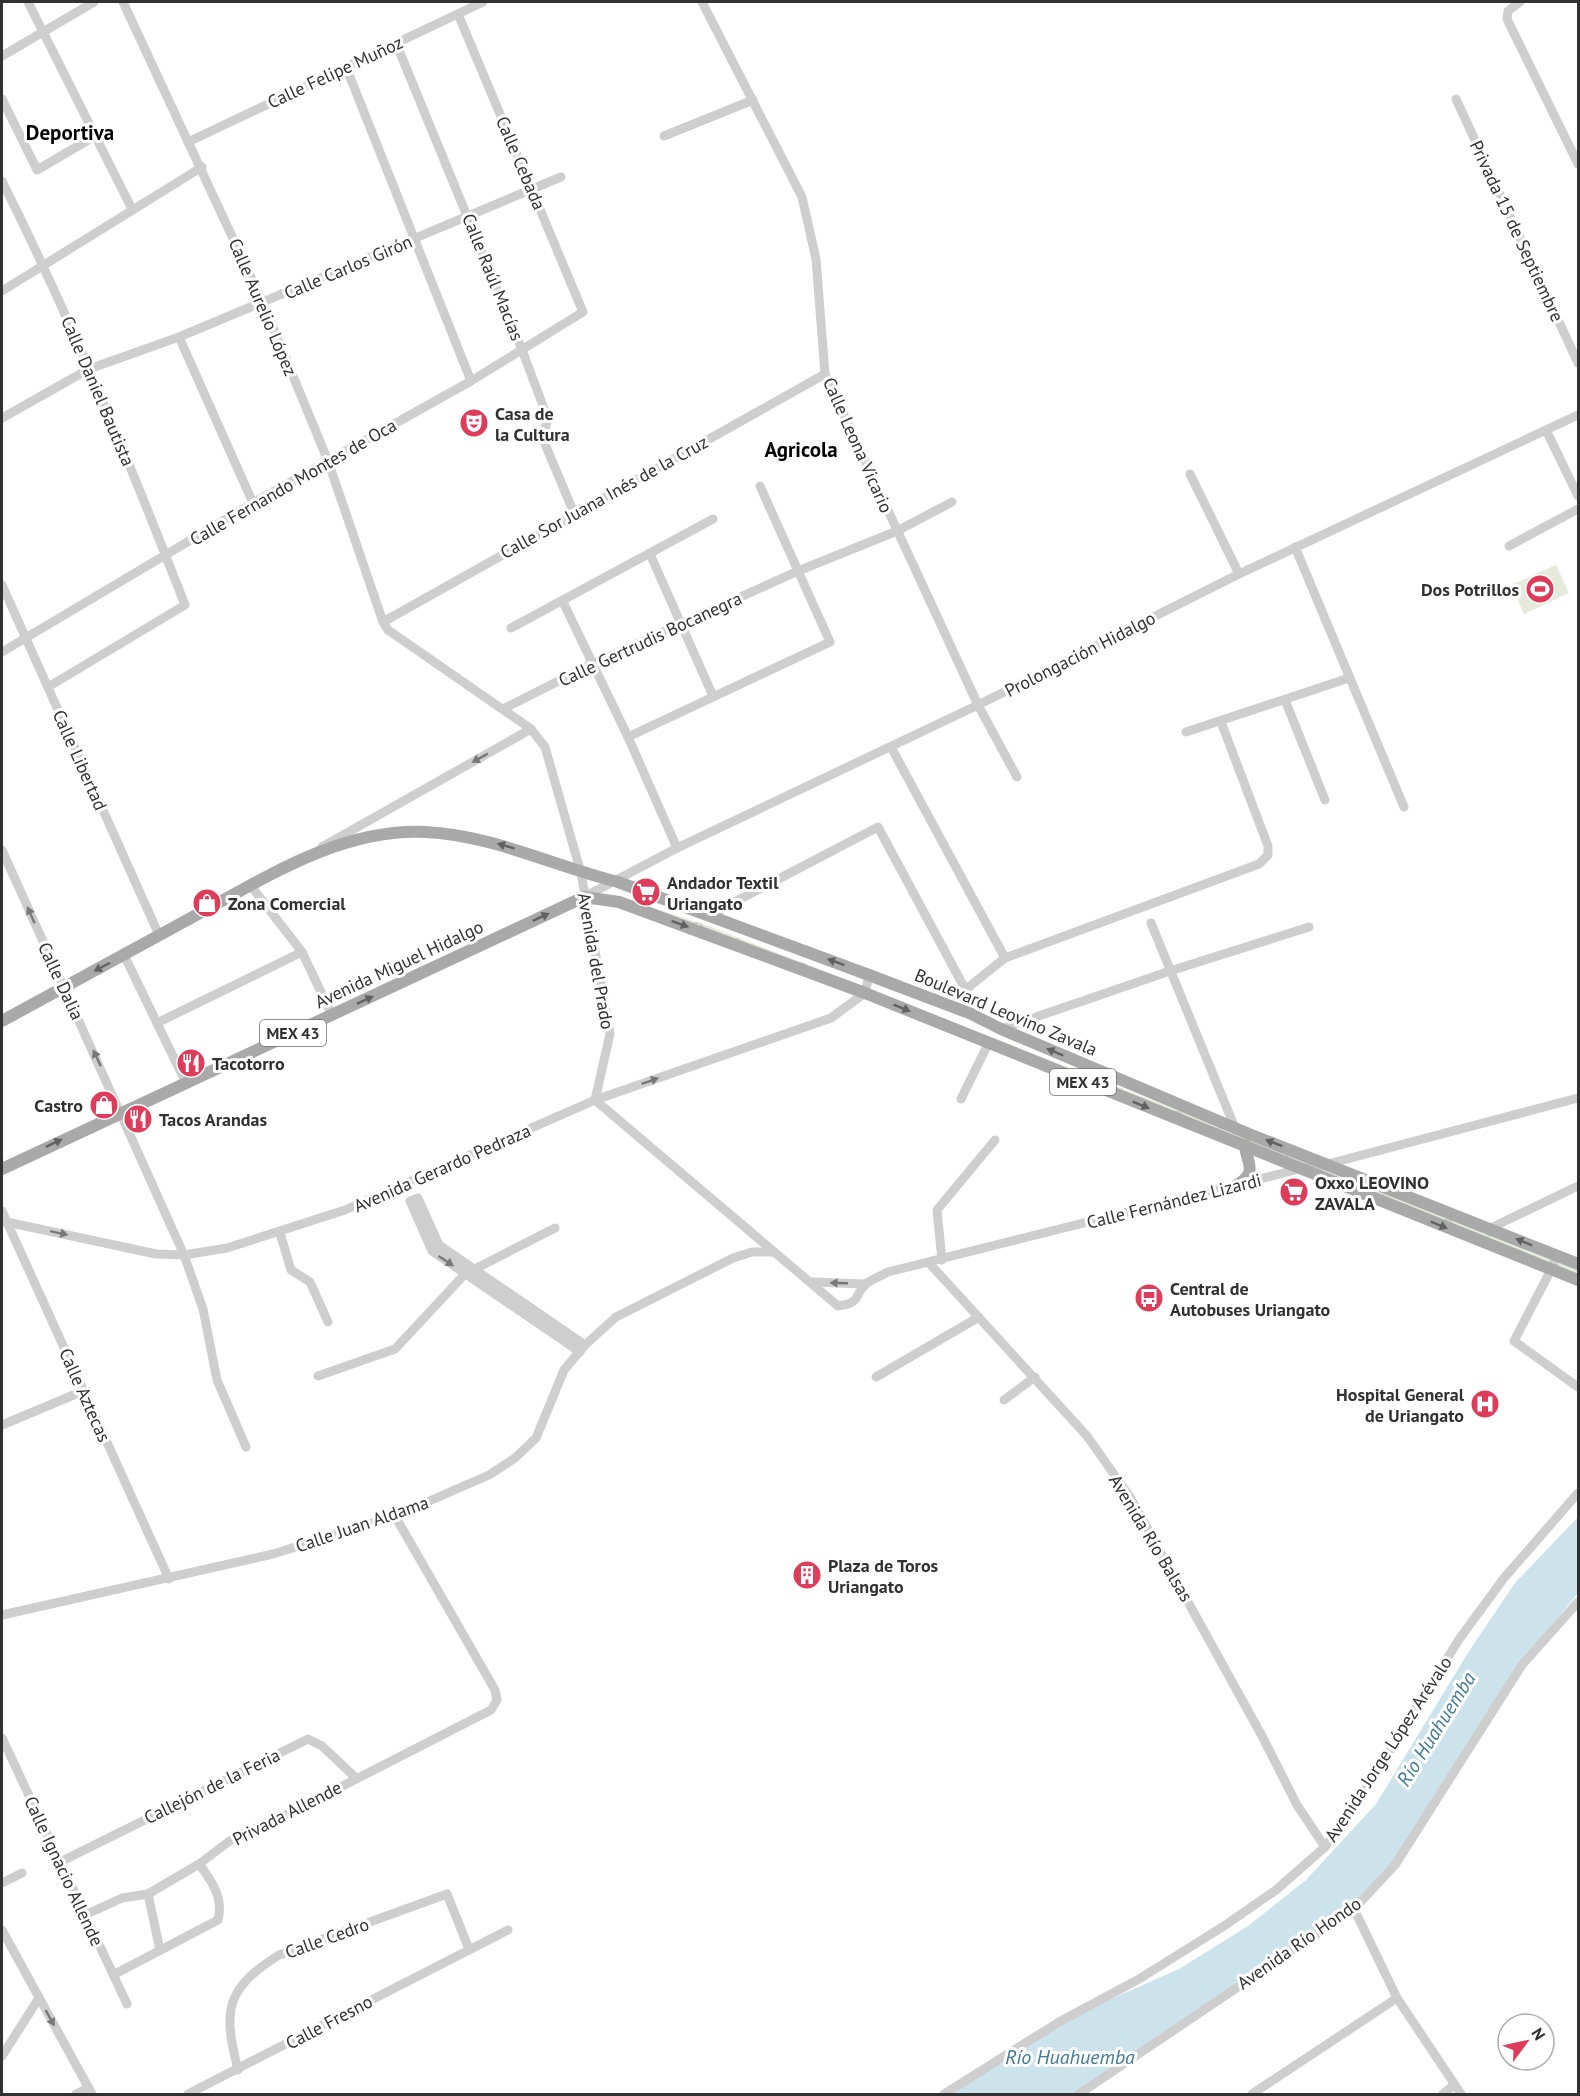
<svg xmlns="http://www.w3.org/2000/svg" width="1580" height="2096" viewBox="0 0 1580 2096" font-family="'PT Sans',sans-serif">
<defs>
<pattern id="park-crowns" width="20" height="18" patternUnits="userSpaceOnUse" patternTransform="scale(1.5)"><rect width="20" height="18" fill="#e5eadd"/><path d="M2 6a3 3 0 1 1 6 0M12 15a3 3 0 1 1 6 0" fill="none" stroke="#c5c9be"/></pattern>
</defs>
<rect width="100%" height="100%" fill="#fff"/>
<path fill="url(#park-crowns)" d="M620,897L709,926L1578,1268V1273Z"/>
<path fill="#e5eadd" d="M1556,565L1569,593L1524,614L1511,585Z"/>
<path fill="#cde3eb" d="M1578,1517V1593L1520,1664L1393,1862L1352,1906L1078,2094H946L1059,2022L1179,1969L1248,1926L1306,1880L1376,1804L1469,1651L1515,1583Z"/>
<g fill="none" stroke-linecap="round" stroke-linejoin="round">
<g stroke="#cecece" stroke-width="9">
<path d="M28,2L132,209"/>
<path d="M123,2L263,303L328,461L383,622L388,630L531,729L545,747L581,873L610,1034L595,1100"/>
<path d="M702,2L802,197L816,259L825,374L978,705L1017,777"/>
<path d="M1520,2L1508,11L1507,19L1578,164"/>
<path d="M396,43L522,350L548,419L542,437L574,513"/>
<path d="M2,56L94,2"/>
<path d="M346,67L471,381"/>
<path d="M2,99L37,170L95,136"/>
<path d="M1456,99L1578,363"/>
<path d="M664,136L753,100"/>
<path d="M188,142L483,2"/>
<path d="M2,181C71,319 129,461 185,605L48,687"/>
<path d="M2,291L202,167"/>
<path d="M179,337L253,503"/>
<path d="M2,418L89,369L179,337L561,177"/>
<path d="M1546,430L1578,496"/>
<path d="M1190,474L1239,574"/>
<path d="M1509,546L1578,509"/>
<path d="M1295,547L1404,807"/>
<path d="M650,554L713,696"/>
<path d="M2,585L159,935"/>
<path d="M563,602L628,737L677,848"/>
<path d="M383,622L825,374"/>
<path d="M511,628L713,519"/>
<path d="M2,652L253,503L471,381L583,312L458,14"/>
<path d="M1285,700L1325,800"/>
<path d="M503,709L592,664L798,571L897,531L952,502"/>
<path d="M1186,732L1349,678"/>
<path d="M628,737L830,642L760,486"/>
<path d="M891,747L1005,958"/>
<path d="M322,847L531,729"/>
<path d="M2,850L184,1255L203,1309L217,1380L246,1447"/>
<path d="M251,886L302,952L332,1015"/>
<path d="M584,897L677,848L978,705L1239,574L1578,415"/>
<path d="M713,917L723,908L878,827L971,1000L969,1013"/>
<path d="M1151,923L1235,1128"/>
<path d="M124,955L186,1083"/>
<path d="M965,990L1005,958L1259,864L1268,855V846L1221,722"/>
<path d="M157,1023L302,952"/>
<path d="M1001,1029L1170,971L1309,927"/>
<path d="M961,1099L988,1044"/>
<path d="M595,1100L838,1306C862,1303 853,1296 866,1284C871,1279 881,1276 888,1272L1299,1169L1328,1164L1578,1098"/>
<path d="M2,1211L169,1579"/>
<path d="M2,1221L156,1254L184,1255L227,1248L345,1210L595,1100L831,1018L865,993L869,975"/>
<path d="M1491,1228L1578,1186"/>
<path d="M280,1233L291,1270L310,1282L328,1322"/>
<path d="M942,1260L937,1210L995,1140"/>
<path d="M930,1264L1087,1436L1130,1497L1262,1736L1297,1805L1325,1847"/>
<path d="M1554,1264L1514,1341L1578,1387"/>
<path d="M813,1282L865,1284"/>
<path d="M580,1352L432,1251L410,1201L418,1198L439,1245L585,1345"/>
<path d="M318,1376L395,1349L465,1274L555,1228"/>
<path d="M876,1377L979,1317"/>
<path d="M1004,1400L1035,1377"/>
<path d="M2,1425L83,1391"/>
<path d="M2,1615L273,1554L395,1516L489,1475L515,1458L536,1438L564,1370L585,1345L616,1317L733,1258L752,1252H774"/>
<path d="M2,1738L127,2004"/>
<path d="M60,1862L308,1739L322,1746L356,1778"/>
<path d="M2,1883L22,1873"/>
<path d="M148,1894L160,1950"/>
<path d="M1354,1909L1397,1998L1461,2094"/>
<path d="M85,1915L122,1898L148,1894L199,1864L235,1837L284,1816L491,1710L497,1700L495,1690L395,1516"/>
<path d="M2,1930L92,2094"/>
<path d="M113,1975L218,1920C224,1899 212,1881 199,1864"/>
<path d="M2,2056L39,1998"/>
<path d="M238,2070C223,2010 225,1989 279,1955L447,1894L469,1949"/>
<path d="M76,2094L89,2088"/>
<path d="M188,2094L508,1930"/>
<path d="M944,2094L1059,2022L1139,1979L1224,1926L1276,1890L1325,1847L1365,1790L1460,1638L1504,1578L1578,1493"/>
<path d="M1079,2094L1354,1909L1395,1865L1522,1665L1578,1602"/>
<path d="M1252,2094L1397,1998"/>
<path d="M1443,2094L1454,2085"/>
</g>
<g stroke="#a9a9a9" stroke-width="12">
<path d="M2,1021C64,987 127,953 189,919C262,880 339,828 425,832C493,835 553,866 618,882L869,975L969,1013L1001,1029L1249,1134L1578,1264"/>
<path d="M2,1169L584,897L619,902L865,993L1578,1280"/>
<path d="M1235,1186C1260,1172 1246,1163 1245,1145"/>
</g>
</g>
<defs><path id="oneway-solid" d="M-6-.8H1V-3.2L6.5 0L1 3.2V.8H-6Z" transform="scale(1.5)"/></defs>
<g fill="#787878">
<use href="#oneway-solid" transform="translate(480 758) rotate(151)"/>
<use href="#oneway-solid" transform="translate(31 915) rotate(-114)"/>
<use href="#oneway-solid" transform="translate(97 1058) rotate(-115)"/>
<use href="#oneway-solid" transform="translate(650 1081) rotate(-19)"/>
<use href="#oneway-solid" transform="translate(59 1233) rotate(12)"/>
<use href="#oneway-solid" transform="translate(446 1261) rotate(34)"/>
<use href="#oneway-solid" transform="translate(839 1283) rotate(-178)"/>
<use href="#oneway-solid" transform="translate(50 2018) rotate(61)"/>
</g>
<g fill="#616161">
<use href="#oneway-solid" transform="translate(506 846) rotate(-163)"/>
<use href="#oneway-solid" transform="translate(541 917) rotate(-25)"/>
<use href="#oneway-solid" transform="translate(680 924) rotate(20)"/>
<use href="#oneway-solid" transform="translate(836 962) rotate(-160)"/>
<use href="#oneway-solid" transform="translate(102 967) rotate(152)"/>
<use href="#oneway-solid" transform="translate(365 1000) rotate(-25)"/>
<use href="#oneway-solid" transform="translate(902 1008) rotate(22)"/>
<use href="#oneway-solid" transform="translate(1055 1052) rotate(-157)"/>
<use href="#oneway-solid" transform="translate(1141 1105) rotate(22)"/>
<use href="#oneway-solid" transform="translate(54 1143) rotate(-26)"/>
<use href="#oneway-solid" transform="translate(1274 1143) rotate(-159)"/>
<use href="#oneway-solid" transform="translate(1439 1225) rotate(22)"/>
<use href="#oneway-solid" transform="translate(1524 1242) rotate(-157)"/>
</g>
<defs>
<g id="theatre-disc" transform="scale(1.5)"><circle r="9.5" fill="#dd3d5b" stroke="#fff"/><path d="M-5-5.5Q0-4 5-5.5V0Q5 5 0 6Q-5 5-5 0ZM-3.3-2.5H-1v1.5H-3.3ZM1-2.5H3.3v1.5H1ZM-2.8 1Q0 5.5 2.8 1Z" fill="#fff"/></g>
<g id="stadium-disc" transform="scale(1.5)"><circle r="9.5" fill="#dd3d5b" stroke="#fff"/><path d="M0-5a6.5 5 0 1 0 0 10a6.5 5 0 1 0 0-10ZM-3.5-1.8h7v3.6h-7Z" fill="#fff"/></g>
<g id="supermarket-disc" transform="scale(1.5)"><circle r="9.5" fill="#dd3d5b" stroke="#fff"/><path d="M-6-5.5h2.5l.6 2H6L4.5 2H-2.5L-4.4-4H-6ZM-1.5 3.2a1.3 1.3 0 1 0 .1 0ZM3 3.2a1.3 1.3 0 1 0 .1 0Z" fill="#fff"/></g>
<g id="shop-disc" transform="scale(1.5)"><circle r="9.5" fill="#dd3d5b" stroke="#fff"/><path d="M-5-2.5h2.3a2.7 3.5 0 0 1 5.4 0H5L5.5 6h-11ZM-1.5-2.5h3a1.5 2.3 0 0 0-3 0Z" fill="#fff"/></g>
<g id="restaurant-disc" transform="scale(1.5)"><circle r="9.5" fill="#dd3d5b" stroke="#fff"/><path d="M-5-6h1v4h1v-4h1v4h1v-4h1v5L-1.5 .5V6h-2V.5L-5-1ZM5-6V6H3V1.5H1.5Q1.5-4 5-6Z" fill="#fff"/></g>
<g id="bus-disc" transform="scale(1.5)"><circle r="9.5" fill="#dd3d5b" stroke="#fff"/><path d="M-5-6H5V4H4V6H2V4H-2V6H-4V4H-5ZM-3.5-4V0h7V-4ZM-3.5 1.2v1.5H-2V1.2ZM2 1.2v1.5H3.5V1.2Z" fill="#fff"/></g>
<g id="hospital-disc" transform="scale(1.5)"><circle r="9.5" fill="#dd3d5b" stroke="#fff"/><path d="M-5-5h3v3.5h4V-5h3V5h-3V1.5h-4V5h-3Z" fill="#fff"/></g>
<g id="building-disc" transform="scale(1.5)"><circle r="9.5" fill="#dd3d5b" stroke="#fff"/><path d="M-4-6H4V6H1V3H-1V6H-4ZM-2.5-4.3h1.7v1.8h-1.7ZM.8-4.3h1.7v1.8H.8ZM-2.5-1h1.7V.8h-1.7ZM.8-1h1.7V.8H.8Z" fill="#fff"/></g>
</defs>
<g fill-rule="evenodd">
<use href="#theatre-disc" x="474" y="423"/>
<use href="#stadium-disc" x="1540" y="589"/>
<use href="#supermarket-disc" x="646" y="892"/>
<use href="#shop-disc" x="207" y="903"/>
<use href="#restaurant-disc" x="191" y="1063"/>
<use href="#shop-disc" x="104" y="1105"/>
<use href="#restaurant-disc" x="138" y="1119"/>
<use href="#supermarket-disc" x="1294" y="1192"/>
<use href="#bus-disc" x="1149" y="1298"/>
<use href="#hospital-disc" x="1485" y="1404"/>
<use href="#building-disc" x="807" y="1575"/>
</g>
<g text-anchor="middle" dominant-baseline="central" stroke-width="6" stroke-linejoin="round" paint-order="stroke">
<g fill="#fff" stroke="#6f6f6f" stroke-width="1.5">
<rect x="260" y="1020" width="66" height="26" rx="4.5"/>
<rect x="1050" y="1069" width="66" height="26" rx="4.5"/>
</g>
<g font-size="16" font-weight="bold" fill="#313131">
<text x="293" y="1033">MEX 43</text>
<text x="1083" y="1082">MEX 43</text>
</g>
<g font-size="18" fill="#313131" stroke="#fff">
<text transform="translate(335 72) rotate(-25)">Calle Felipe Muñoz</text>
<text transform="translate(521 163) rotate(67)">Calle Cebada</text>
<text transform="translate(1517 231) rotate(65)">Privada 15 de Septiembre</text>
<text transform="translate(348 267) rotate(-23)">Calle Carlos Girón</text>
<text transform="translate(493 277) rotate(68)">Calle Raúl Macías</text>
<text transform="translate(263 307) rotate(67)">Calle Aurelio López</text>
<text transform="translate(98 391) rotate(67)">Calle Daniel Bautista</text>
<text transform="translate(858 445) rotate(66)">Calle Leona Vicario</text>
<text transform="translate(293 482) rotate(-30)">Calle Fernando Montes de Oca</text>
<text transform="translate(604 497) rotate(-29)">Calle Sor Juana Inés de la Cruz</text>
<text transform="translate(650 639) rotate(-25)">Calle Gertrudis Bocanegra</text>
<text transform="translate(1080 654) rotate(-27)">Prolongación Hidalgo</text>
<text transform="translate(80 760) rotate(66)">Calle Libertad</text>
<text transform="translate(596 961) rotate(80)">Avenida del Prado</text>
<text transform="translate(399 964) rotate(-25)">Avenida Miguel Hidalgo</text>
<text transform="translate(61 981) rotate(65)">Calle Dalia</text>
<text transform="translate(1006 1012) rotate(23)">Boulevard Leovino Zavala</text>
<text transform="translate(442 1168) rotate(-24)">Avenida Gerardo Pedraza</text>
<text transform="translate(1174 1201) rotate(-14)">Calle Fernández Lizardi</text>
<text transform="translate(85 1395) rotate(66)">Calle Aztecas</text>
<text transform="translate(362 1524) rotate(-19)">Calle Juan Aldama</text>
<text transform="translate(1151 1538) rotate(59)">Avenida Río Balsas</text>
<text transform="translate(1388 1749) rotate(-57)">Avenida Jorge López Arévalo</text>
<text transform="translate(212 1786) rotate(-26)">Callejón de la Feria</text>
<text transform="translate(287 1813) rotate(-27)">Privada Allende</text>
<text transform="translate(64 1871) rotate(65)">Calle Ignacio Allende</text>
<text transform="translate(327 1938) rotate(-20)">Calle Cedro</text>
<text transform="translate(1299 1943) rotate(-35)">Avenida Río Hondo</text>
<text transform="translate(329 2022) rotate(-28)">Calle Fresno</text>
</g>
<g font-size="18" font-weight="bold" fill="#313131" stroke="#fff" text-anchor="start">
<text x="495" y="413">Casa de<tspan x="495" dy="21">la Cultura</tspan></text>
<text x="1519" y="589" text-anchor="end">Dos Potrillos</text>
<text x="667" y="882">Andador Textil<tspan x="667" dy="21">Uriangato</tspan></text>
<text x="228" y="903">Zona Comercial</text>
<text x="212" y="1063">Tacotorro</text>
<text x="83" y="1105" text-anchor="end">Castro</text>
<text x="159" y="1119">Tacos Arandas</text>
<text x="1315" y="1182">Oxxo LEOVINO<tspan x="1315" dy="21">ZAVALA</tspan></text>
<text x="1170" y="1288">Central de<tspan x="1170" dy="21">Autobuses Uriangato</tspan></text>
<text x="1464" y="1394" text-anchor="end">Hospital General<tspan x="1464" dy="21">de Uriangato</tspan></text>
<text x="828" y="1565">Plaza de Toros<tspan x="828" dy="21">Uriangato</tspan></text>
</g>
<g font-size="20" font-style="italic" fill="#427a90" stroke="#fff">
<text transform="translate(1436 1729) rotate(-58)">Río Huahuemba</text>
<text x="1070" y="2057">Río Huahuemba</text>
</g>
<g font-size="21" font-weight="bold" fill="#000" stroke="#fff">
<text x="70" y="132">Deportiva</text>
<text x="801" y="449">Agricola</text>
</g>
</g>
<rect width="1580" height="2096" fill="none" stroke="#313131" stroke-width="6"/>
<g transform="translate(1526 2042) rotate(57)"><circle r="28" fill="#ffffff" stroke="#adadad" stroke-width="1.5"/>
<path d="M0-4.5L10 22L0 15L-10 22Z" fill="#dd3d5b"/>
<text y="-9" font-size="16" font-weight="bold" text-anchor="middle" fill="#313131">N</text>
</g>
</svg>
